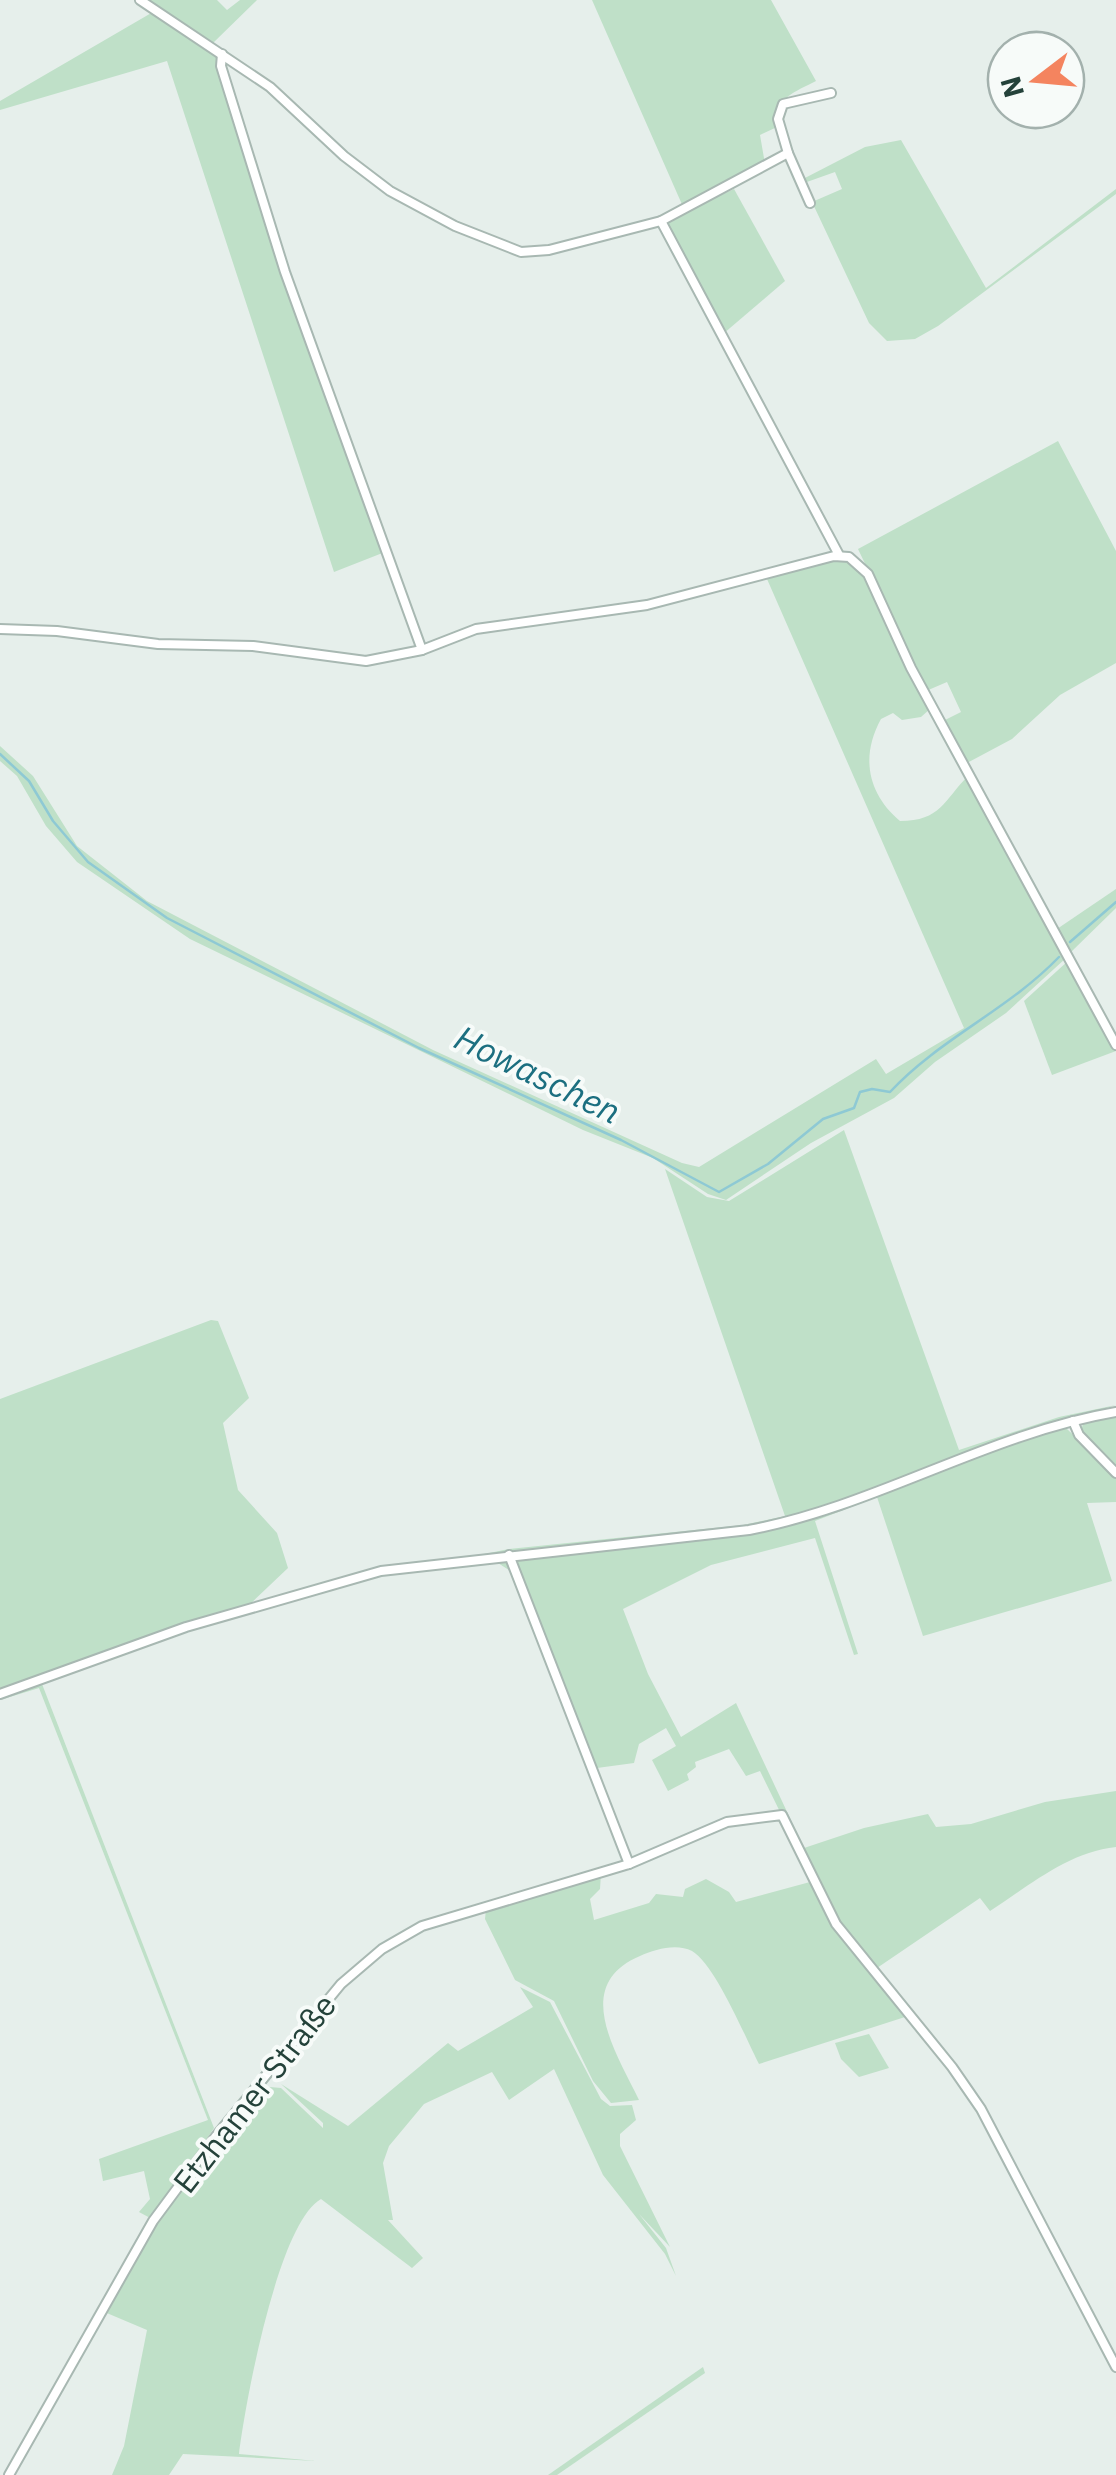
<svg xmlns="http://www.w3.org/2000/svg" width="1116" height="2475" viewBox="0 0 1116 2475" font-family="'IBM Plex Sans',sans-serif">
<rect width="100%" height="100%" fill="#e6efeb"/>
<g fill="#bfe0c8">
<path d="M144,0H217L227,10L240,0H257L213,43Z"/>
<path d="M592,0H771L816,81C793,93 774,98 777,127L760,135L765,164L684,209Z"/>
<path d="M153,12L217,57L274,241L385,552L334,572L167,61L0,110V101Z"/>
<path d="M901,140L986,288L1116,189V194L938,326L915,339L887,341L869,323L812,202L842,189L835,172L804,183L803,179L865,147Z"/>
<path d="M734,189L785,281L723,334L665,222Z"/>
<path d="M1058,441L1116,551V663L1060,695L1012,739L967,763L943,721L961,712L947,682L926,691L858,549Z"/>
<path d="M833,558L860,566L930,709L921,717L902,720L893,713L881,719C860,757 868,794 900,821C941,821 944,800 968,776L1066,958L1006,1013L935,1062L894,1098L811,1143L726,1200L708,1194L653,1158L583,1130L190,939L77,862L46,826L17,776L0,761V746L33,776L77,846L147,901L433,1050L682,1163L699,1167L876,1059L886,1074L964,1028L767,579Z"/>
<path d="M1116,889V908L1070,953L1057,929Z"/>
<path d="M1068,961L1116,1051L1052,1075L1024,1001Z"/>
<path d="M844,1130L959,1450L1059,1417L1116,1405L960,1454L962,1459L1066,1428L1116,1476V1502L1087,1503L1112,1581L923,1636L877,1497L815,1521L858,1654L854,1655L815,1538L711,1565L623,1609L648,1674L681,1737L736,1703L804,1848L864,1828L928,1814L936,1827L971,1824L1045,1802L1116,1791V1847C1068,1852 1029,1886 990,1911L980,1898L877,1968L829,1912L760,1771L746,1776L729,1749L695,1762L696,1767L687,1774L689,1780L668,1791L652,1760L676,1746L666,1728L639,1744L634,1763L597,1768L515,1574L498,1563L481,1561L484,1554L509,1549L743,1525L785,1516L665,1169L707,1197L729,1201Z"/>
<path d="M211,1320L218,1321L249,1398L223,1423L238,1490L277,1533L288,1568L248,1606L134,1641L0,1690V1399Z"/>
<path d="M1116,1415V1471L1080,1432L1084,1422Z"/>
<path d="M42,1684L214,2128L152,2219L139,2212L150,2199L144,2171L103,2181L99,2159L208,2120L39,1688L0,1700Z"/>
<path d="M601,1873L600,1889L590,1899L594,1920L649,1903L656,1894L683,1897L685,1889L706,1879L729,1892L736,1902L810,1882L856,1956L905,2017L759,2064C746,2039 715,1964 692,1951C677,1943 655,1949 640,1956C571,1985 616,2052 639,2100L611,2103L593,2081L554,2001L515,1980L485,1919L486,1909Z"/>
<path d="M520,1987L550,2002L601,2099L610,2106L632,2105L636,2120L620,2134V2146L670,2247L639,2214L666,2248L676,2276L665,2254L603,2175L554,2069L509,2100L492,2072L424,2104L389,2146L383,2163L393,2220H388L423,2258L412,2268L321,2199C278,2223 245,2404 239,2454L316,2461L183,2454L169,2475H112L124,2446L147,2330L102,2311L171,2199L259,2086L281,2088L323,2128V2123L281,2084L348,2126L448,2043L458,2051L533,2007Z"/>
<path d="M869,2034L889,2068L859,2077L841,2059L835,2043Z"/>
<path d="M703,2367L705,2373L557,2475H548Z"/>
</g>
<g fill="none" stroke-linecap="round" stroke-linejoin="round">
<g stroke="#8ec9d4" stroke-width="2.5">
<path d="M0,754L29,781L53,821L88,862L167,918L419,1048L621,1140L719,1192L768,1164L823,1119L854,1108L860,1092L872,1089L890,1092C939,1039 1008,1010 1059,957"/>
<path d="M1070,942L1116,902"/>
</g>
<g stroke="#a8b8b2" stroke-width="12">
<g id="minor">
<path d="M140,0L270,87L344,156L390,191L455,226L521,252L549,250L661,221L788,153L778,119L783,104L831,93"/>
<path d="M222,54L221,66L285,272L422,650"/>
<path d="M788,153L810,203"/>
<path d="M661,221L839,555"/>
<path d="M0,629L57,631L158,644L253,646L366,661L422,650L476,629L647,605L834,556L849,557L868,574L911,668L1116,1045"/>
<path d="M1073,1421L1079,1435L1116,1473"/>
<path d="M509,1555L629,1864L727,1822L782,1815L836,1924L952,2067L981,2109L1116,2367"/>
<path d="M0,1694L186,1627L381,1571L749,1530C876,1506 987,1434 1116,1412"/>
<path d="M9,2475L153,2221L216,2136L341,1984L382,1949L422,1926L629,1864"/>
</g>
</g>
<use href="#minor" stroke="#fff" stroke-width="8"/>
</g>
<g text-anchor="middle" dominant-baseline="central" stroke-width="8" stroke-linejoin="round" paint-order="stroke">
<g font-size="32" fill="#24423a" stroke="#f7fbf9">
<text transform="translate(254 2093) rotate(-52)">Etzhamer Straße</text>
</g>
<g font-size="35" font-style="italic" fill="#1c6f80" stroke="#f7fbf9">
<text transform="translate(538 1074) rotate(26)">Howaschen</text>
</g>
</g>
<g transform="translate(1036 80) rotate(254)"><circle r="48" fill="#f7fbf9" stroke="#a3b1ad" stroke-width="2.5"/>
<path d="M0-8L18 38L0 25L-18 38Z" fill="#f4845f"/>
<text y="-15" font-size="28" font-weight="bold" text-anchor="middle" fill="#24423a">N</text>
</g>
</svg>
